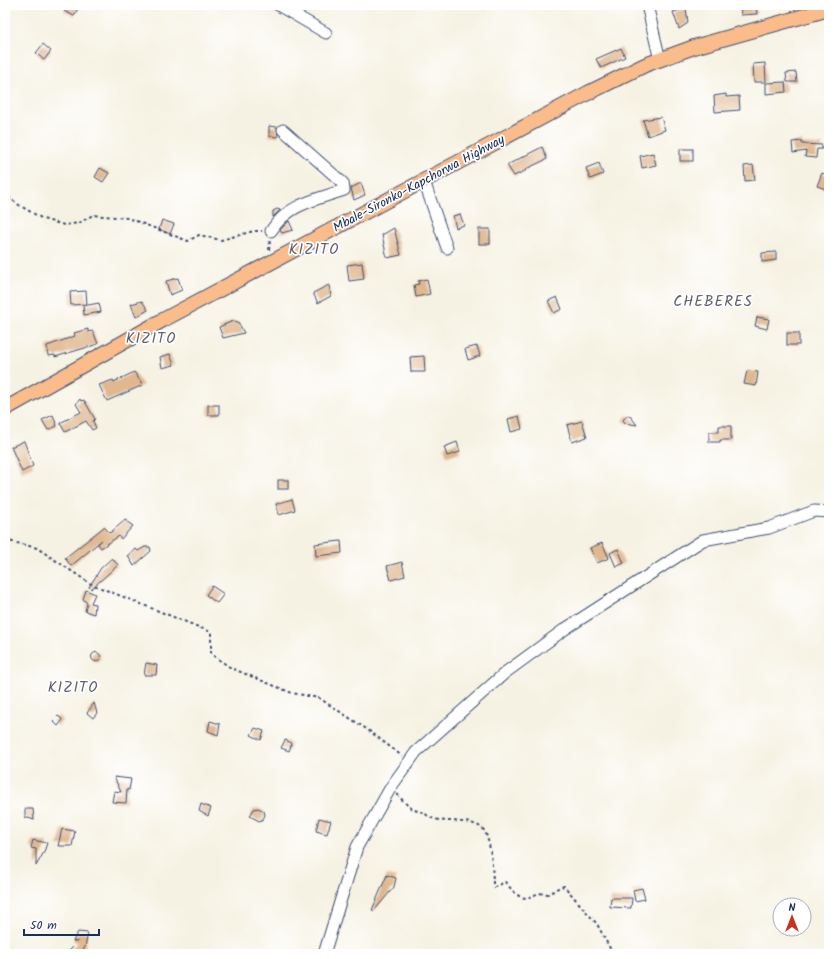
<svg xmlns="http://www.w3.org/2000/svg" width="834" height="959" viewBox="0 0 834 959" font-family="Kalam,sans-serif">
<rect width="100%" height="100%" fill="#fff"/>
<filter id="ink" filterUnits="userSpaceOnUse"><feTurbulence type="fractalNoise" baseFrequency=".025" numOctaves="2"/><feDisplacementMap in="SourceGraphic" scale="8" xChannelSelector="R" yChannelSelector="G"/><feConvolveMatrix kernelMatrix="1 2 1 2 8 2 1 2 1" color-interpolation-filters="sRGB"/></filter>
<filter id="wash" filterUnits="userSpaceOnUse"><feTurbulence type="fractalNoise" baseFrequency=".012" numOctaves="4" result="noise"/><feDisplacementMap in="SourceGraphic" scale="16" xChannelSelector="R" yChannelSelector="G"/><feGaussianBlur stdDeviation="0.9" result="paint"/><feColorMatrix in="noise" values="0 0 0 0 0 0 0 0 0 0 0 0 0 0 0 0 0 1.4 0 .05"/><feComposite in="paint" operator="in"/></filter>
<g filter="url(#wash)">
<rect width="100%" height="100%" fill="#f6f2e3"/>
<g id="blocks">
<g fill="#e0b78e">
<path d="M67,5H80L74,16L64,11Z"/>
<path d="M740,5H756L757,14L741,15Z"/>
<path d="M686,8L688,23L679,29L673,12Z"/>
<path d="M43,44L51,51L44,60L36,53Z"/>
<path d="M621,48L625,57L601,68L596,59Z"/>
<path d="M765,63L766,82H754L753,64Z"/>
<path d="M796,72L797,82H787L786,73Z"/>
<path d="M785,82L786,92L766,94V83Z"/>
<path d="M726,94V97L739,96L740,110L715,112L714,96Z"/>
<path d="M661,117L665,130L648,136L643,120Z"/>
<path d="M269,126L277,127L278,137L269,136Z"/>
<path d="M802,141V144L822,145V149H817L816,158L805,157L806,151L793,153L792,142Z"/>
<path d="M542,147L547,159L526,169L527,170L514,176L507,165Z"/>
<rect x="680" y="149" width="13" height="12"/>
<path d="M653,153L656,165L642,168L640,156Z"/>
<path d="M599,163L603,174L590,179L586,168Z"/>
<path d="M753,165L755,180L745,181L744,166Z"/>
<path d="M100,168L109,173L103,182L95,177Z"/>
<path d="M822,173L829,176V190L817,186Z"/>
<path d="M361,183L365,195L354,200L351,188Z"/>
<path d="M277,209L280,210L273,217V211Z"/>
<path d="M460,214L464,225L456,228L453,216Z"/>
<path d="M162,220L174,224L170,234L159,229Z"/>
<path d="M289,221L293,230L282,233L280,230Z"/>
<path d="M394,228L401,255L387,258L382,235Z"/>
<rect x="479" y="229" width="11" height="15"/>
<path d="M776,252V260L762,262V253Z"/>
<path d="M362,263L364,279L349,281L347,265Z"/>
<path d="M178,278L182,290L170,295L166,281Z"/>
<path d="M427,279L430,294L416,297L414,285L419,284L418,281Z"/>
<path d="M329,285L331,296L318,303L313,293Z"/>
<path d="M86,291L87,304L71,305L70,292Z"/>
<path d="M557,297L562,309L554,313L548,301Z"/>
<path d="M142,301L148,310L136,317L131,304Z"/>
<path d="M99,303L101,312L84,315L83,306Z"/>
<path d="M757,317L769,319L767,329L755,326Z"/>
<path d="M233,321L238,322L244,333L223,338L219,327Z"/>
<path d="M88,329V332L93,331L98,344L55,357V355L48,356L47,346L75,336L74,333Z"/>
<rect x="787" y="333" width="12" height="12"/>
<path d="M477,346L480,356L468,360L465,349Z"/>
<path d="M170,354L174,365L162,368L160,357Z"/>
<path d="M424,356L425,372H411L410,357Z"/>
<path d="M747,371L758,372L756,386L744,384Z"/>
<path d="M134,372L143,385L107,401L99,385L113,380L114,382Z"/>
<path d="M80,399L81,401L84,400L95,419L93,421L96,428L92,430L86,421L65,432L60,423L81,412L76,404Z"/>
<rect x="208" y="405" width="11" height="10"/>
<path d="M53,415L57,426L48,430L42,420Z"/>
<path d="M627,415L631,417L637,425L625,423L623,420Z"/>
<path d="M519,416L522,429L511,432L508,419Z"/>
<path d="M582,421L587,437L572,442L567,425Z"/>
<path d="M719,426H731V440H720V442H709V432H719Z"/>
<path d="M24,441L33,466L22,472L11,447Z"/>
<path d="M457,442L460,452L447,456L444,447Z"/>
<rect x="278" y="480" width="10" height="9"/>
<path d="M292,499L295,510L279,515L276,504Z"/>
<path d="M125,520L133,526L121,539L119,536L101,548L98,544L102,540L71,566L65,558L104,527L110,533Z"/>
<path d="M341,541L342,553L316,556L315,544Z"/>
<path d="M602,543L609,558L597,563L590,548Z"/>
<path d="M145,547H150L151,551L134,566L128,556L136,549L138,551Z"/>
<path d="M618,549L624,563L616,567L610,553Z"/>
<path d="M112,558L118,565L91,589L89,587L101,568Z"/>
<path d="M402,562L405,576L391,580L387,566Z"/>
<path d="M212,586L224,594L217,603L206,595Z"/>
<path d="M86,590L95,594L91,603L95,604L94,614L85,611L87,603L83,599Z"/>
<circle cx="96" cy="657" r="4.5"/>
<path d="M146,663L157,665L156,675H144Z"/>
<path d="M94,703L97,713L93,718L87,713Z"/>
<path d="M58,716L61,718L62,721L58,726L53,721Z"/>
<path d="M210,721L220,724L218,735L208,731Z"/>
<path d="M255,728L264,731L261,740L251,735Z"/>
<path d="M285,740L292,743L289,751L281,748Z"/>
<path d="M114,777L131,779L129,790L127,789L126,803L112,802L114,791L121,792Z"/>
<path d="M201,804L211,808L208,816L199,811Z"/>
<path d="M258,808L264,811L265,815L263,819L259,821L250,816L254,809Z"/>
<path d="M25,809H33L34,820L25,817Z"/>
<path d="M319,818L331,821L327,834L316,831Z"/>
<path d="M62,829L75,831L72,846H58Z"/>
<path d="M33,840L47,843L44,852L36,866V849L31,848Z"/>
<path d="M387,875L396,878L394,887L374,911L372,910Z"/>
<path d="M642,888L645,899L635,901L633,890Z"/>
<path d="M611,898H632L631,908L610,907Z"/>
<path d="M78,932L88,933L85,947L81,954L69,951L78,942L73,941Z"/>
</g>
</g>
</g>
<g filter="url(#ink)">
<use href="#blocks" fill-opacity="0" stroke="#3c4c72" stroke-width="1"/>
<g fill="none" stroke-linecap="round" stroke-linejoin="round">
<g stroke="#3c4c72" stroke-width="13">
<g id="minor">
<path d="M278,5L326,33"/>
<path d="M647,5L660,60"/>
<path d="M424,181L447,248"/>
<path d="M271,231C288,204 315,200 344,190L343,183L283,130"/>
<path d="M324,954L357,847L391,787L416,752L506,672L565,629L703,540L769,528L814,511L829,512"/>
</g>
</g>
<g stroke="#3c4c72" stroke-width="16">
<path id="major" d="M5,409L163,320L588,93L645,65L694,47L829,9"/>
</g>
<g stroke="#3c4c72" stroke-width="2" stroke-dasharray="3 3" stroke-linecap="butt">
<path d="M5,192L7,196L19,205L43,219L64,225L79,223L93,215L128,218L188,241L199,235L221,240L254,231H262"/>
<path d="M269,250L270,240"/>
<path d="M5,540L37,548L91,584L211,632V654L231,668L292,693L319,698L368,730L402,756"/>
<path d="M397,794C405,803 412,812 424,812C434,827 467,816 482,828C491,836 493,873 493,885L495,887L505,882C516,894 521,904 538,893L549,894L558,888L564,886L597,924L613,954"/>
</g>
<use href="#minor" stroke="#fff" stroke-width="11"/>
<use href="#major" stroke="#f9bc8a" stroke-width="14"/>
</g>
</g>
<g text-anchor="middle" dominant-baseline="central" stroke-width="3.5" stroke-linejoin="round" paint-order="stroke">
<g font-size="13" fill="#1b2f5e" stroke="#fff">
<text transform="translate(419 184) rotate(-28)">Mbale-Sironko-Kapchorwa Highway</text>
</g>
<g font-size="15" letter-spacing="1" fill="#605f6f" stroke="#fff">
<text x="314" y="250">KIZITO</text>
<text x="713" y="302">CHEBERES</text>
<text x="151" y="339">KIZITO</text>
<text x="73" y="688">KIZITO</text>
</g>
</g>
<rect width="834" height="959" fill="none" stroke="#fff" stroke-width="20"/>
<g transform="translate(792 917)"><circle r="19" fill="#ffffff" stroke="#a4acbf"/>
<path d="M0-3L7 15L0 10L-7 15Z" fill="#c8321e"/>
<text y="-6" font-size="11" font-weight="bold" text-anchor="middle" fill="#1b2f5e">N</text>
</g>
<path d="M24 929v6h75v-6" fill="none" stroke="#1b2f5e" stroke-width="2"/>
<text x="30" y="929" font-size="12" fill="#1b2f5e" stroke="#ffffff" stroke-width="3" paint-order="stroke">50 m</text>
</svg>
